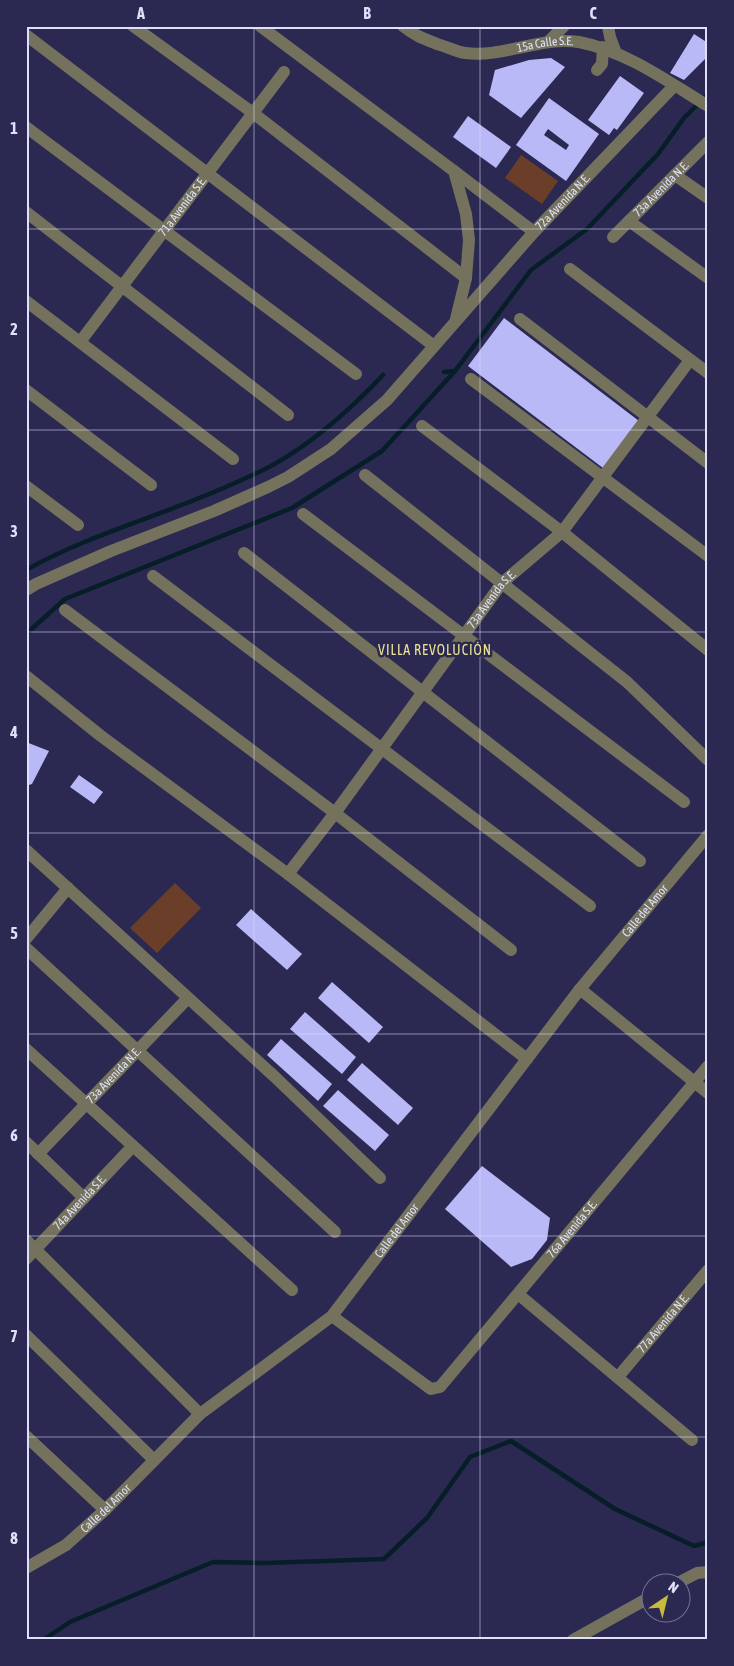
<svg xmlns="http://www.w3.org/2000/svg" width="734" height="1666" viewBox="0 0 734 1666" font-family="'Asap Condensed',sans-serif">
<rect width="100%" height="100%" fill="#2b2852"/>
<g fill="#6b3e2a">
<path d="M521,155L558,181L542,204L505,178Z"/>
<path d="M175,883L201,908L157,953L130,928Z"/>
</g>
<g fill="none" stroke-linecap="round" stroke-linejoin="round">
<g stroke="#061e27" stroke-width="4.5">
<path d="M444,372L455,371"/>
<path d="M26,570C92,533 168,514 237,482C248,477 260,472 271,466C313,443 350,410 383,375"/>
<path d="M26,634L65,599L292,508L382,451L455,371L531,270L587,229L658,154L684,118L708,94"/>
<path d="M43,1640L70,1622L213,1562L265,1563L384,1559L427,1518L470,1457L511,1441L615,1509L694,1546L708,1542"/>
</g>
</g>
<g fill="#b9b9f7" fill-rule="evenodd">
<path d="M694,34L708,43V56L684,80L670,73Z"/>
<path d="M551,58L565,67L521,118L489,95L495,70L529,60Z"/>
<path d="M620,76L644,93L617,130L614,128L609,135L588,120Z"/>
<path d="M549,98L599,134L566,181L516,145ZM548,129L569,145L566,150L544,135Z"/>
<path d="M468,116L511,147L496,168L453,137Z"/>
<path d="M504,318L639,421L603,468L468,366Z"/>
<path d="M26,742L49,751L32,784L26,786Z"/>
<path d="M79,775L103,792L94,804L70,787Z"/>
<path d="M251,909L302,954L287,970L236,925Z"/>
<path d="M332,982L383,1027L369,1043L318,998Z"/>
<path d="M305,1012L356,1057L342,1074L290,1029Z"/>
<path d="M281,1039L332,1084L318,1101L267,1055Z"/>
<path d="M362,1063L413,1108L398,1125L347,1080Z"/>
<path d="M338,1090L389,1135L375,1151L323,1106Z"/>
<path d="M482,1166L550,1218L547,1240L532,1259L511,1267L445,1209Z"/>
</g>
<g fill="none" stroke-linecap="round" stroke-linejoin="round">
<g stroke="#74725c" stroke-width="12">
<path d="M133,26L253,113L466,278"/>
<path d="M260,26L454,171L466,214L469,240L466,278L456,319"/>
<path id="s1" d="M403,26C415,36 425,39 440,45C448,47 457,52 465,53C504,58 540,36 579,42C626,51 667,81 708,106"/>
<path d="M608,26L610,37L616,53"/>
<path d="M26,35L434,346"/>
<path d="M549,41L564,26"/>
<path d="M597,70L602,64L603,47"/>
<path d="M26,127L356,374"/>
<path d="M454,171L534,232"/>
<path d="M675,175L708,198"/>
<path d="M26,212L288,415"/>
<path d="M629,221L708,278"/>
<path id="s2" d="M613,237L708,142"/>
<path d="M570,269L708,373"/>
<path d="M26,301L233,459"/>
<path d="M520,319L708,463"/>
<path id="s3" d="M80,342L284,72"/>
<path d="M471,379L708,556"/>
<path d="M26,390L151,485"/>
<path d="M422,426L562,532L708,650"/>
<path d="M365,475L627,682L708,760"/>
<path d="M26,486L78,525"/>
<path d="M303,514L684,802"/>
<path d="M244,553L640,861"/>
<path d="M153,576L590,906"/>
<path id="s4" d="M26,590L36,584L111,551L214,511L268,487L288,477L331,449L387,400L534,232L674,86"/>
<path d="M65,610L335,813L511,950"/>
<path d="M26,676L101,736L288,874L527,1059"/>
<path d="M26,850L275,1077L380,1178"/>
<path id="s5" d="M288,874L335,813L502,583L562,532L690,360"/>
<path d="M26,939L68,888"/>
<path d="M26,948L335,1232"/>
<path d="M580,989L708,1093"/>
<path d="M26,1049L292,1290"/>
<path d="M26,1142L84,1198"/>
<path id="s6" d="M38,1154L188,998"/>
<path d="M26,1240L200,1414"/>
<path id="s7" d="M26,1259L133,1146"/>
<path d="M518,1294L692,1440"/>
<path id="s8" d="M332,1316L424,1384L431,1389L440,1387L708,1066"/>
<path d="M26,1335L154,1460"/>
<path id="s9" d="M618,1377L708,1270"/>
<path d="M26,1436L105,1510"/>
<path id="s10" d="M26,1568L66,1545L105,1510L200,1414L332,1316L580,989L708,835"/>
<path d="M676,1584L697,1573L708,1572"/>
<path d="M573,1640L652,1596"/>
</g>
</g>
<path fill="none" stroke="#dfe0fb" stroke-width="1" stroke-opacity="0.55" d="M254,26V1640M480,26V1640M26,229H708M26,430H708M26,632H708M26,833H708M26,1034H708M26,1236H708M26,1437H708"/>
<g text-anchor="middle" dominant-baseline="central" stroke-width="5" stroke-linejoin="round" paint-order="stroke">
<g font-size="12" fill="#dfe0fb" stroke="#2b2852">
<text stroke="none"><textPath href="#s1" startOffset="149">15a Calle S.E.</textPath></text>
<text stroke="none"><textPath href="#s2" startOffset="68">73a Avenida N.E.</textPath></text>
<text stroke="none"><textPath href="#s4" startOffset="676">72a Avenida N.E.</textPath></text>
<text stroke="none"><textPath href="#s3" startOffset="170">71a Avenida S.E.</textPath></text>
<text stroke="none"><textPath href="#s5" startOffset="342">73a Avenida S.E.</textPath></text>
<text stroke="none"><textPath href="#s10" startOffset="910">Calle del Amor</textPath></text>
<text stroke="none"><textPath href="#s6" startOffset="109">73a Avenida N.E.</textPath></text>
<text stroke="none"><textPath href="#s7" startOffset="78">74a Avenida S.E.</textPath></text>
<text stroke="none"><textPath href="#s8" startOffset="338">76a Avenida S.E.</textPath></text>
<text stroke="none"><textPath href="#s10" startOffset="505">Calle del Amor</textPath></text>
<text stroke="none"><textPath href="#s9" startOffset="70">77a Avenida N.E.</textPath></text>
<text stroke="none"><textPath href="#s10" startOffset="100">Calle del Amor</textPath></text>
</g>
<g font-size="14" letter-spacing="1" fill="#ebe495" stroke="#2b2852">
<text x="435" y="650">VILLA REVOLUCIÓN</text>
</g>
</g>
<rect width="734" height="1666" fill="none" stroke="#2b2852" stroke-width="55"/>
<g transform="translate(666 1598) rotate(35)"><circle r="24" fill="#2b2852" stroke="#737296"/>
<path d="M0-4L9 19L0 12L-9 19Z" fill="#c7bb3b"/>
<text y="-8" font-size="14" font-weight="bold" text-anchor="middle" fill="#dfe0fb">N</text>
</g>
<rect x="28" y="28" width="678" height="1610" fill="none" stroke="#dfe0fb" stroke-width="2"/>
<g font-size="16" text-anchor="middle" font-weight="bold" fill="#dfe0fb">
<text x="141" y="19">A</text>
<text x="367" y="19">B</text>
<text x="593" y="19">C</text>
<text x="14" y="134">1</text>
<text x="14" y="335">2</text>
<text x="14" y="537">3</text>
<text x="14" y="738">4</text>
<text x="14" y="939">5</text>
<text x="14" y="1141">6</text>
<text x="14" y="1342">7</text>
<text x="14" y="1544">8</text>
</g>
</svg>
